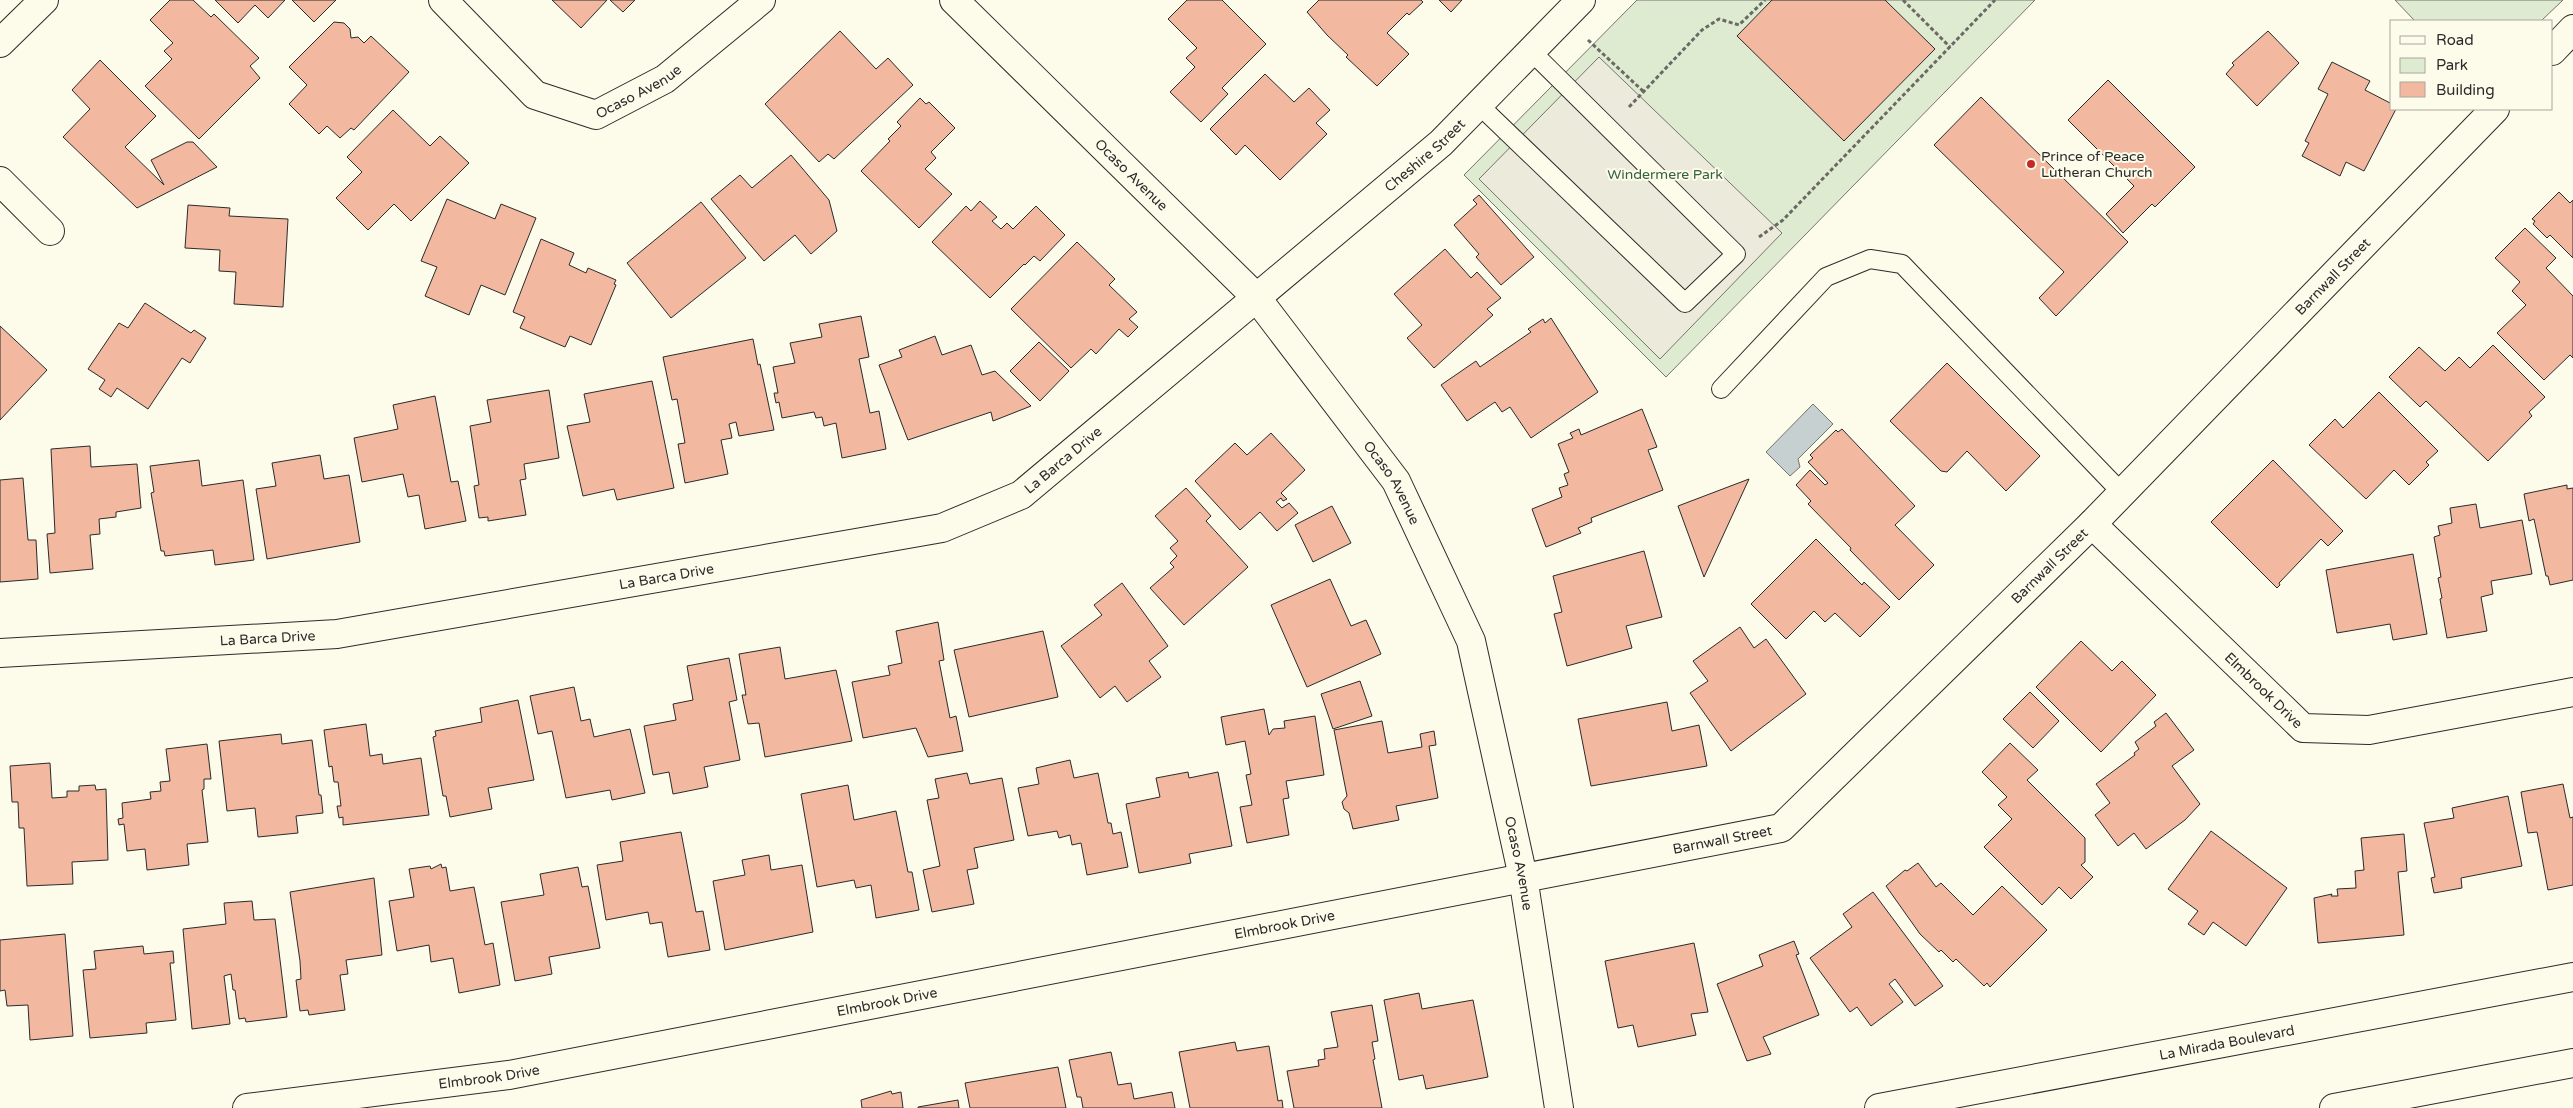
<svg xmlns="http://www.w3.org/2000/svg" width="2573" height="1108" viewBox="0 0 2573 1108" font-family="'Varela Round',sans-serif">
<rect width="100%" height="100%" fill="#fdfbea"/>
<g fill="#deebd1" stroke="#74746e">
<path d="M1637,0H2035L1666,377L1464,175Z"/>
<path d="M2395,0H2563L2541,21H2415Z"/>
</g>
<path fill="#eceadb" stroke="#74746e" d="M1599,57L1782,233L1660,359L1479,179Z"/>
<path fill="#c7d0d0" stroke="#74746e" d="M1813,404L1833,424L1798,459L1800,467L1790,476L1766,452Z"/>
<g fill="#f2b8a0" stroke="#2b2b2b">
<path d="M170,0H193L211,17L214,14L259,58L250,66L260,78L199,139L145,86L172,59L164,51L173,43L150,20Z"/>
<path d="M215,0H285L268,18L255,5L238,23Z"/>
<path d="M292,0H336L314,22Z"/>
<path d="M552,0H607L581,28Z"/>
<path d="M610,0H635L623,12Z"/>
<path d="M1187,0H1222L1266,44L1222,88L1228,94L1201,122L1170,92L1195,67L1186,58L1197,48L1168,19Z"/>
<path d="M1319,0H1421L1423,2L1409,15L1407,13L1387,33L1409,54L1377,86L1346,57L1348,55L1327,35L1307,12Z"/>
<path d="M1439,0H1462L1451,12Z"/>
<path d="M1772,0H1885L1935,49L1844,141L1737,36Z"/>
<path d="M334,22L344,23L350,29L351,38L358,37L364,43L371,36L409,72L354,130L351,128L340,138L327,126L319,134L289,104L307,85L289,67Z"/>
<path d="M840,31L876,69L888,58L913,85L834,159L828,154L819,162L765,104Z"/>
<path d="M2268,31L2299,63L2257,106L2226,74L2234,65L2232,63Z"/>
<path d="M100,60L156,116L125,147L164,185L151,160L187,142H193L217,167L137,208L63,137L90,109L72,90Z"/>
<path d="M2332,62L2370,81L2365,90L2392,104V109H2396L2364,171L2346,162L2340,176L2302,156L2309,143L2305,141L2328,94L2318,89Z"/>
<path d="M1265,74L1294,102L1309,88L1330,110L1316,123L1327,134L1280,180L1245,145L1236,155L1210,129Z"/>
<path d="M2108,80L2195,167L2155,207L2152,204L2123,233L2106,214L2134,186L2068,120Z"/>
<path d="M1981,97L2128,242L2056,316L2039,298L2064,272L1934,145Z"/>
<path d="M920,98L926,104L929,102L955,128L931,152L936,158L925,169L952,194L919,228L861,171L890,141L888,139L901,126L897,122Z"/>
<path d="M393,110L430,146L440,136L469,163L411,221L394,204L368,230L336,198L362,172L347,157Z"/>
<path d="M791,155L829,200L837,231L811,254L795,235L764,261L711,199L740,175L752,188Z"/>
<path d="M2559,192L2570,203L2573,200V258L2550,235L2547,238L2533,224L2535,221L2532,219Z"/>
<path d="M1479,195L1534,257L1501,285L1476,257L1479,254L1454,225L1477,204L1473,200Z"/>
<path d="M447,199L495,219L501,204L536,218L505,295L481,285L469,315L425,296L437,267L421,261Z"/>
<path d="M980,201L997,217L992,221L1001,229L1007,223L1013,229L1036,206L1065,235L1040,261L1034,256L1025,265L1024,264L990,298L932,242L966,206L971,211Z"/>
<path d="M701,202L746,258L671,318L627,263Z"/>
<path d="M188,205L230,208L229,216L288,219L283,307L234,304L236,272L219,271L220,250L185,248Z"/>
<path d="M2525,228L2556,258L2546,268L2573,296V358L2570,355L2544,380L2497,333L2526,305L2512,291L2520,282L2495,258Z"/>
<path d="M541,239L574,253L569,265L586,273L588,268L616,280L614,284L616,285L591,345L570,336L565,347L520,328L525,317L513,312Z"/>
<path d="M1077,242L1115,279L1109,285L1137,312L1129,319L1138,327L1128,337L1119,329L1096,354L1091,349L1071,368L1011,309Z"/>
<path d="M1445,249L1471,278L1477,272L1501,298L1487,309L1493,315L1434,368L1407,338L1422,325L1394,294Z"/>
<path d="M145,303L191,333L194,330L206,338L190,363L182,358L148,409L117,388L111,397L99,389L105,380L88,369L119,323L128,328Z"/>
<path d="M861,316L869,357L859,359L870,413L879,411L886,449L842,458L836,423L824,426L822,417L816,418L814,412L782,418L779,402L776,403L774,393H778L773,367L795,363L790,343L822,337L819,324Z"/>
<path d="M1551,318L1598,392L1531,438L1510,407L1502,412L1495,402L1467,421L1441,385L1476,361L1480,367L1531,332L1528,329L1543,319L1545,323Z"/>
<path d="M0,326L47,370L0,420Z"/>
<path d="M935,336L942,355L971,345L982,375L995,371L1031,406L993,421L991,412L908,440L879,365L902,357L899,350Z"/>
<path d="M753,339L758,365L760,364L774,430L739,436L736,422L729,424L732,438L721,440L728,474L685,483L678,444L685,443L677,399L672,400L663,357Z"/>
<path d="M1039,342L1069,371L1040,401L1010,371Z"/>
<path d="M2493,345L2545,397L2529,412L2532,416L2488,461L2426,401L2420,407L2389,377L2419,347L2445,371L2459,357L2470,368Z"/>
<path d="M1947,363L2040,456L2006,491L1967,451L1947,472L1941,471L1890,421Z"/>
<path d="M652,381L674,488L617,500L614,489L583,496L567,426L590,422L584,394Z"/>
<path d="M549,390L559,458L524,464L526,479L520,480L526,515L488,521V517L479,518L474,486L479,485L470,426L491,422L487,400Z"/>
<path d="M2379,392L2438,451L2426,462L2429,465L2409,485L2394,470L2366,499L2309,445L2335,419L2343,428Z"/>
<path d="M435,396L451,482L458,481L466,521L425,529L419,495L408,497L403,474L362,482L354,438L398,429L393,405Z"/>
<path d="M1642,409L1657,447L1648,450L1663,490L1591,518L1592,522L1578,528L1581,533L1546,547L1532,509L1562,497L1559,488L1568,485L1564,474L1569,472L1558,444L1573,438L1570,433L1579,429L1581,435Z"/>
<path d="M1842,429L1915,506L1895,525L1934,565L1899,600L1850,550L1851,548L1808,504L1811,501L1796,485L1810,470L1825,485L1828,483L1808,462L1813,458L1810,455L1836,430L1838,432Z"/>
<path d="M1271,433L1305,470L1281,493L1287,499L1283,501L1281,498L1276,502L1282,508L1289,503L1298,513L1277,531L1260,512L1240,530L1195,481L1235,443L1247,455Z"/>
<path d="M90,446L91,467L137,464L141,508L116,512V517L99,519L100,534L90,535L93,569L50,573L47,534L55,533L51,449Z"/>
<path d="M320,455L324,479L349,475L360,542L267,559L256,489L276,486L272,463Z"/>
<path d="M199,460L202,486L243,480L254,560L215,565L213,550L165,556L164,551H161L151,493L154,492L150,466Z"/>
<path d="M2273,460L2343,531L2328,546L2321,539L2279,583L2280,585L2277,588L2211,522Z"/>
<path d="M23,478L28,540H36L38,579L0,582V480Z"/>
<path d="M1749,479L1704,577L1678,506Z"/>
<path d="M2567,485V489L2573,488V580L2550,585L2548,576H2546L2534,519L2529,521L2524,494Z"/>
<path d="M1186,488L1211,516L1206,521L1248,567L1184,625L1150,588L1174,567L1170,563L1177,556L1170,548L1178,541L1155,516Z"/>
<path d="M2476,504L2480,528L2522,520L2532,574L2491,581L2493,594L2481,597L2487,631L2447,638L2440,599L2442,598L2438,578L2441,577L2434,537L2440,535L2438,526L2452,523L2450,508Z"/>
<path d="M1332,506L1351,543L1313,562L1295,525Z"/>
<path d="M1816,539L1862,585L1864,582L1890,607L1860,637L1835,613L1825,622L1814,611L1786,639L1751,604Z"/>
<path d="M1644,551L1662,617L1626,626L1632,648L1567,666L1554,614L1562,612L1553,576Z"/>
<path d="M2413,554L2427,634L2393,640L2390,624L2337,633L2326,570Z"/>
<path d="M1330,579L1351,626L1366,620L1381,654L1307,687L1271,605Z"/>
<path d="M1122,583L1168,646L1149,661L1161,677L1127,702L1115,686L1100,698L1061,646L1102,615L1094,605Z"/>
<path d="M938,622L944,660L939,661L950,718L956,716L963,751L928,757L916,728L863,738L852,682L890,675L888,666L902,663L896,631Z"/>
<path d="M1740,627L1754,648L1766,639L1806,694L1731,751L1690,693L1708,681L1693,661Z"/>
<path d="M1043,631L1058,697L969,717L954,650Z"/>
<path d="M2081,641L2112,671L2122,661L2156,695L2101,752L2036,687Z"/>
<path d="M780,647L785,679L836,670L852,741L765,757L759,723L748,724L742,695H746L739,654Z"/>
<path d="M729,658L737,700L729,702L740,760L704,767L708,787L673,794L669,772L653,775L644,726L676,720L673,704L693,700L687,666Z"/>
<path d="M1360,681L1372,716L1333,729L1321,694Z"/>
<path d="M574,687L581,721L590,719L594,737L630,729L645,793L612,800L610,790L566,798L552,731L538,734L530,696Z"/>
<path d="M2030,692L2059,721L2033,748L2003,719Z"/>
<path d="M518,700L534,780L488,788L492,809L450,817L446,796H443L433,737L436,736L435,731L482,722L480,708Z"/>
<path d="M1667,702L1672,731L1699,725L1707,766L1591,786L1578,719Z"/>
<path d="M1264,709L1269,735L1273,729L1285,728L1284,721L1315,716L1324,775L1286,781L1289,798L1283,799L1289,835L1247,843L1240,807L1252,805L1246,775L1251,774L1245,741L1226,745L1221,717Z"/>
<path d="M2166,713L2194,750L2172,766L2200,804L2185,820L2146,849L2134,833L2118,846L2095,815L2110,803L2096,784L2135,755L2134,753L2139,749L2135,742L2156,726L2154,722Z"/>
<path d="M1382,721L1388,753L1422,747L1420,734L1434,731L1436,745L1429,746L1438,798L1396,806L1399,820L1353,829L1349,813L1344,809L1342,802L1347,796L1334,730Z"/>
<path d="M366,724L370,756L382,754L383,764L421,758L429,815L343,825V817L339,818L337,806H341L338,782H334L332,766L329,767L324,730Z"/>
<path d="M281,734L282,744L312,740L319,795H321L323,813L296,816L298,833L258,837L255,808L227,811L219,741Z"/>
<path d="M2010,743L2038,770L2027,780L2085,838V862L2081,865L2093,877L2071,899L2059,887L2042,905L1984,847L2012,819L1998,805L2007,797L1982,772Z"/>
<path d="M207,744L211,779H204V789L202,790L208,842L187,844L189,865L147,870L145,849L127,851L124,824L119,825L118,819L123,818L122,803L151,799L150,792L161,791L160,782L170,781L166,749Z"/>
<path d="M1070,760L1074,778L1098,773L1108,823H1111L1113,834L1121,832L1128,867L1087,875L1081,843L1072,845L1070,835L1059,838L1057,831L1028,836L1018,788L1039,784L1036,768Z"/>
<path d="M50,763L52,798L67,797V791H79V786L95,785L96,790L106,789L108,860L72,862L73,884L27,886L24,828H19L18,802H12L10,766Z"/>
<path d="M1188,772L1189,778L1218,772L1232,846L1189,854L1191,863L1139,873L1126,804L1160,797L1156,778Z"/>
<path d="M967,773L970,784L1002,778L1014,840L974,848L978,868L967,870L974,904L932,912L923,870L940,866L927,800L939,798L935,779Z"/>
<path d="M2563,784L2570,818L2573,817V885L2548,890L2537,832L2528,833L2521,792Z"/>
<path d="M848,785L854,820L896,811L908,872H912L919,910L876,918L871,885L856,888L854,880L817,887L801,794Z"/>
<path d="M2508,796L2522,866L2461,878L2462,888L2434,893L2431,878L2435,877L2424,823L2454,818L2452,808Z"/>
<path d="M2211,831L2287,888L2246,946L2213,922L2204,935L2188,924L2198,911L2168,889Z"/>
<path d="M681,832L696,912L703,911L710,950L668,957L662,922L650,924L648,912L606,920L597,865L623,861L620,842Z"/>
<path d="M2404,834L2407,871L2398,872L2404,935L2318,943L2314,898L2332,894L2331,896H2338L2337,889L2356,888L2355,871L2364,870L2361,838Z"/>
<path d="M769,855L771,870L802,865L813,932L725,950L713,881L745,875L742,860Z"/>
<path d="M1918,863L1936,887L1941,883L1973,915L2002,886L2047,930L1990,987L1987,983L1984,986L1956,959L1953,962L1941,950L1939,952L1920,934L1886,886L1905,870L1907,871Z"/>
<path d="M441,864L442,868L446,867L450,891L474,887L485,945L493,943L500,985L459,993L453,958L431,962L429,945L397,951L389,901L414,897L409,869L430,866L431,869Z"/>
<path d="M578,867L582,887L588,886L600,948L549,957L552,974L515,981L501,902L544,895L540,874Z"/>
<path d="M374,878L382,955L346,960L348,974L340,975L345,1010L309,1015L308,1010L300,1011L296,980L301,979L300,961L290,892Z"/>
<path d="M1873,892L1943,986L1915,1006L1895,979L1889,984L1903,1002L1871,1026L1857,1007L1850,1012L1810,958L1852,927L1843,914Z"/>
<path d="M252,901L254,920L275,919L287,1017L246,1022L245,1018L239,1019L235,990H233L231,974L224,976L230,1024L192,1029L183,929L226,924L224,903Z"/>
<path d="M65,934L73,1036L30,1040L28,1005L7,1006L5,990L0,991V940Z"/>
<path d="M1794,941L1799,954L1796,955L1819,1015L1763,1037L1771,1054L1747,1061L1717,984L1763,966L1759,955Z"/>
<path d="M1694,943L1708,1012L1691,1014L1696,1035L1638,1047L1633,1025L1618,1028L1605,961Z"/>
<path d="M143,946L144,954L173,951L174,963H170L176,1020L146,1023L147,1033L90,1038L83,970L96,969L94,951Z"/>
<path d="M1419,993L1422,1009L1473,1000L1488,1077L1426,1089L1423,1075L1399,1080L1384,1000Z"/>
<path d="M1372,1005L1378,1041L1372,1042L1375,1059L1373,1060L1382,1108H1294L1287,1071L1319,1066L1318,1060L1325,1059L1324,1049L1338,1047L1331,1012Z"/>
<path d="M1235,1042L1237,1051L1269,1046L1278,1101L1282,1100L1283,1108H1190L1179,1052Z"/>
<path d="M1111,1052L1118,1085L1131,1083L1134,1099L1172,1092L1175,1108H1083L1081,1097H1077L1069,1060Z"/>
<path d="M1058,1067L1066,1108H970L965,1083Z"/>
<path d="M891,1091L892,1094L901,1092L903,1108H862L861,1100Z"/>
<path d="M958,1100L959,1108H918V1107Z"/>
</g>
<g fill="none" stroke-linecap="round" stroke-linejoin="round">
<g stroke="#2b2b2b" stroke-width="20">
<g id="lane">
<path d="M1478,104L1685,303L1736,254L1531,51"/>
<path d="M1721,389L1826,277L1870,259L1902,264L2122,493"/>
</g>
</g>
<g stroke="#2b2b2b" stroke-width="30">
<g id="street">
<path id="s1" d="M443,0L535,95L596,115L665,79L761,0"/>
<path id="s2" d="M954,0L1256,297L1396,481L1471,641L1523,877L1559,1108"/>
<path d="M0,43L44,0"/>
<path d="M2552,51L2573,29"/>
<path d="M0,181L50,231"/>
<path id="s3" d="M2092,524L2303,728L2369,730L2573,692"/>
<path id="s4" d="M0,653L337,634L942,528L1021,495L1441,143L1581,0"/>
<path id="s5" d="M247,1108L509,1075L1781,828L2092,524L2495,109"/>
</g>
</g>
<g stroke="#2b2b2b" stroke-width="30">
<g id="primary">
<path id="s6" d="M1879,1108L2573,977"/>
<path d="M2334,1108L2573,1063"/>
</g>
</g>
<g stroke="#6a6964" stroke-width="3" stroke-dasharray="4 2.5" stroke-linecap="butt">
<path d="M1903,0L1950,47"/>
<path d="M1588,40L1644,92"/>
<path d="M1629,107L1702,30L1719,19L1739,25L1765,0"/>
<path d="M1759,237L1783,220L1995,0"/>
</g>
<use href="#lane" stroke="#fdfbea" stroke-width="18"/>
<use href="#street" stroke="#fdfbea" stroke-width="28"/>
<use href="#primary" stroke="#fdfbea" stroke-width="28"/>
</g>
<circle fill="#c62828" stroke="#fdfbea" stroke-width="2" cx="2031" cy="164" r="5"/>
<g text-anchor="middle" dominant-baseline="central" stroke-width="4" stroke-linejoin="round" paint-order="stroke">
<g font-size="14" fill="#2b2b2b" stroke="#fdfbea">
<text stroke="none"><textPath href="#s1" startOffset="245">Ocaso Avenue</textPath></text>
<text stroke="none"><textPath href="#s4" startOffset="1565">Cheshire Street</textPath></text>
<text stroke="none"><textPath href="#s2" startOffset="249">Ocaso Avenue</textPath></text>
<text stroke="none"><textPath href="#s5" startOffset="2340">Barnwall Street</textPath></text>
<text stroke="none"><textPath href="#s4" startOffset="1092">La Barca Drive</textPath></text>
<text stroke="none"><textPath href="#s2" startOffset="654">Ocaso Avenue</textPath></text>
<text stroke="none"><textPath href="#s5" startOffset="1935">Barnwall Street</textPath></text>
<text stroke="none"><textPath href="#s4" startOffset="672">La Barca Drive</textPath></text>
<text stroke="none"><textPath href="#s4" startOffset="268">La Barca Drive</textPath></text>
<text stroke="none"><textPath href="#s3" startOffset="239">Elmbrook Drive</textPath></text>
<text stroke="none"><textPath href="#s5" startOffset="1500">Barnwall Street</textPath></text>
<text stroke="none"><textPath href="#s2" startOffset="1059">Ocaso Avenue</textPath></text>
<text stroke="none"><textPath href="#s5" startOffset="1054">Elmbrook Drive</textPath></text>
<text stroke="none"><textPath href="#s5" startOffset="649">Elmbrook Drive</textPath></text>
<text stroke="none"><textPath href="#s6" startOffset="354">La Mirada Boulevard</textPath></text>
<text stroke="none"><textPath href="#s5" startOffset="244">Elmbrook Drive</textPath></text>
</g>
<g font-size="14" fill="#2b2b2b" stroke="#fdfbea" text-anchor="start">
<text x="2041" y="156">Prince of Peace<tspan x="2041" dy="16">Lutheran Church</tspan></text>
</g>
<g font-size="14" fill="#34623c" stroke="#fdfbea">
<text x="1665" y="174">Windermere Park</text>
</g>
</g>
<rect x="2390" y="20" width="162" height="90" fill="#fdfbea" stroke="#a9a89e"/>
<rect x="2400" y="36" width="25" height="8" fill="#fdfbea" stroke="#a9a89e"/>
<text x="2436" y="45" font-size="15" fill="#2b2b2b">Road</text>
<rect x="2400" y="58" width="25" height="15" fill="#deebd1" stroke="#a9a89e"/>
<text x="2436" y="70" font-size="15" fill="#2b2b2b">Park</text>
<rect x="2400" y="82" width="25" height="15" fill="#f2b8a0" stroke="#a9a89e"/>
<text x="2436" y="95" font-size="15" fill="#2b2b2b">Building</text>
</svg>
